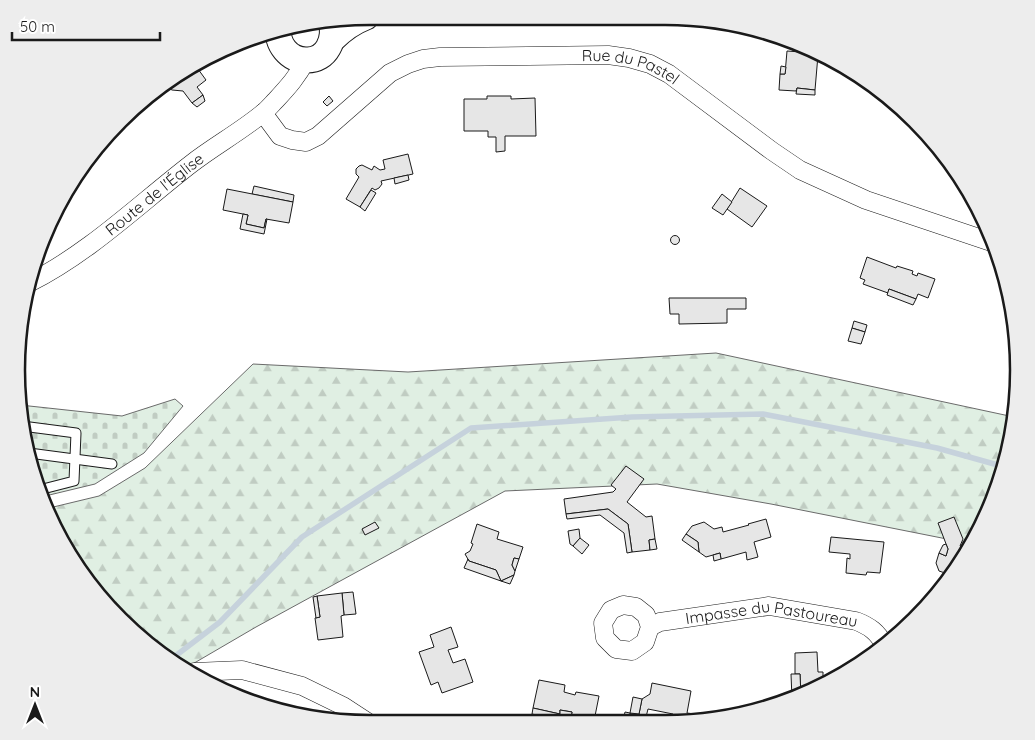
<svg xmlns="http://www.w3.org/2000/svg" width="1035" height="740" viewBox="0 0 1035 740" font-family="Quicksand,sans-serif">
<defs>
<pattern id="forest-firs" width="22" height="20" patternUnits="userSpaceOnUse" patternTransform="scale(1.25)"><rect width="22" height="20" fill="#e0efe3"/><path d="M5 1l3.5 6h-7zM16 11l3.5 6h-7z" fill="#c0ccc2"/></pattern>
<pattern id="cemetery-stones" width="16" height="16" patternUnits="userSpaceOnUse" patternTransform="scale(1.25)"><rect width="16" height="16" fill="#e0efe3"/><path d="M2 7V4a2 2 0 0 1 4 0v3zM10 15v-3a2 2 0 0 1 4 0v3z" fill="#c0ccc2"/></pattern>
</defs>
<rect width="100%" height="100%" fill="#fff"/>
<path fill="url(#forest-firs)" stroke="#6a6a6a" d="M716,353L1014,417L1007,462L982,527L972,544L771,504L657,484L505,491L256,627L184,669L154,650L104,603L45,509L99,496L145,468L253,364L408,372Z"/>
<path fill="url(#cemetery-stones)" stroke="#6a6a6a" d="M175,399L183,406L144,453L95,484L41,497L19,416L20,405L122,416Z"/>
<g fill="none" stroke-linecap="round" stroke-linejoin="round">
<path stroke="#c6d2dc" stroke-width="5.5" d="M170,660L220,622L302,537L471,428L632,417L763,414L937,448L1005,467"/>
</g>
<g fill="#e6e6e6" stroke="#1a1a1a">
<path d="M787,51L815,53L818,55L815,90L797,88L796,91L779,90L780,74H785Z"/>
<path d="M781,66L786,67L785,74H780Z"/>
<path d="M189,69L195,71L198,69L206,80L197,87L203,95L192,103L183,91L172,90L163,85L174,76Z"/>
<path d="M797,88L815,90V95L796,94Z"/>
<path d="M203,95L205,101L197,107L192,103Z"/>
<path d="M329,96L333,101L327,106L323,102Z"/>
<path d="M487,96H511V99L535,98L536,136H505V151L496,152V137H488V131H464V99H487Z"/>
<path d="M408,154L413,174L381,181L382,184L379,188L375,190L372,188L360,207L346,199L359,177L356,174V169L359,166L362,165L372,170L374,166L380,170L385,169L383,160Z"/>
<path d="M408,175L409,180L395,184L394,178Z"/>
<path d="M254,186L294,195L293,202L252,194Z"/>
<path d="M740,188L767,206L752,227L727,209Z"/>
<path d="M227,189L293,202L289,223L266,219L264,228L246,224L248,215L223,210Z"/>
<path d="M371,190L376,193L365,211L360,207Z"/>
<path d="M722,194L732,202L723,215L712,208Z"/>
<path d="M243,214L248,215L246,224L264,228L266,219H267L264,234L240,229Z"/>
<circle cx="675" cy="240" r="4.5"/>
<path d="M867,257L896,268L897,266L913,271L912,274L917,276L918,273L935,279L928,298L918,294L916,299L889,289L888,293L863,284L865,280L860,278Z"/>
<path d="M889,289L916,299L913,305L887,295Z"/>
<path d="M669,298H746V309H727V323L679,324V314H670Z"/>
<path d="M854,321L867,325L865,332L852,328Z"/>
<path d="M852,328L865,332L861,344L848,341Z"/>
<path d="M626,466L644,479L627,502L646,517L652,516L655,539L649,540L650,550L632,552L628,524L608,509L566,514L564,499L613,492L616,489L611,485Z"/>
<path d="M608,509L628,524L632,552L627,553L624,533L600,515L567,519L566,514Z"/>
<path d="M954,517L963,539L960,546L968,549L954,572L950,570L945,573L939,571L936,563L939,553L946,556L948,549L938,523Z"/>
<path d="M766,519L771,537L754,542L758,557L747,560L746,552L721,559L720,553L706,557L699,552L698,542L686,534L692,526L704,522L714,529L722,527L723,532L749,525L748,524Z"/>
<path d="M375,522L379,528L365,535L362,529Z"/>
<path d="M477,524L499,532L497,539L523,547L519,559L514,558L512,565L515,571L514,575L501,581L496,570L469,561L465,554L470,551L473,544L471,543Z"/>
<path d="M579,529L580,538L573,546L570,544L568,531Z"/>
<path d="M686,534L698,542L699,552L682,540Z"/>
<path d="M831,537L884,542L880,573L867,572L866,575L846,573L847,558L850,559V554L829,552Z"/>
<path d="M580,538L589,545L582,554L573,546Z"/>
<path d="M655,539L657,549L650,550L649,540Z"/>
<path d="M946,544L948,549L946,556L939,553L943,545Z"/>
<path d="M720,553L721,559L714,561L713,555Z"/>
<path d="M514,558L519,559L515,571L512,565Z"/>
<path d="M468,559L469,561L496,570L501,581L464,568Z"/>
<path d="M514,575L510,584L501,581Z"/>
<path d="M353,592L356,614L344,615L342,593Z"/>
<path d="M342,593L344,615L341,616L343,637L318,640L315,618L320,617L317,596Z"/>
<path d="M317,596L320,617L316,618L313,597Z"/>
<path d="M451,627L458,647L448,650L453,663L465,659L473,682L442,693L438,682L431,685L419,652L434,647L430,635Z"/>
<path d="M817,652L818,672H823V683L801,697L800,674H795V653Z"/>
<path d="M791,674H800L801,697L792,699Z"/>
<path d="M539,680L565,685L564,692L575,695L576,692L599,696L594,721L571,718L572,712L560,710V714L533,708Z"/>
<path d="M652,683L691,691L687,713L695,714L694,721H671L673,714L648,709L646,717H648L647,721H629L630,713L639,714L642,699L650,694Z"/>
<path d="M633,697L642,699L639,714L630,713Z"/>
<path d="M533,708L560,714V710L572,712L571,718L559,716L558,720L532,714Z"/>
<path d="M625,712L630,713L629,721H623Z"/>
</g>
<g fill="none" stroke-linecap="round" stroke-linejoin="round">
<g stroke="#1a1a1a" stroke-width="11">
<g id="lane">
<path d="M22,426L76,433L74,481L39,490"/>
<path d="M29,453L112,464"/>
</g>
</g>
<g stroke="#1a1a1a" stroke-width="19">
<g id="street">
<path id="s1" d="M263,113L280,136L292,140L306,142L318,136L390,73L408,64L423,59L440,57L608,55L629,58L650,64L669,74L772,151L800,170L866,200L994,243"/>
<path id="s2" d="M29,283C89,253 138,205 191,164C214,146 240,132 263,113C268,109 272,104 276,100C288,87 298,76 306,60"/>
<path d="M623,605L636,607L646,615L650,627L645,642L632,651L616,649L605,638L603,623L611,610Z"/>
<path id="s3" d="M650,627L660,622L769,606L856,621C869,626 878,632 884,645"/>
<path d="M191,673L194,672L242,670L302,686L343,706L369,723"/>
</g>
</g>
<g stroke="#1a1a1a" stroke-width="27">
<g id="secondary">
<path d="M279,28C276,44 289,60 306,60C327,61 336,39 331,21"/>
<path d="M333,39C343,29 353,22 366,17"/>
</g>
</g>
<use href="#lane" stroke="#fff" stroke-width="9"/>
<use href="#street" stroke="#fff" stroke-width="18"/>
<use href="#secondary" stroke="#fff" stroke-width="25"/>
</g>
<g text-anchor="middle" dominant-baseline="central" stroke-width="4" stroke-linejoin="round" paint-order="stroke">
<g font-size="16" fill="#1a1a1a" stroke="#fff">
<text stroke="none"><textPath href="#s1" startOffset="410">Rue du Pastel</textPath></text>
<text stroke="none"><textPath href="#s2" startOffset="154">Route de l'Église</textPath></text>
<text stroke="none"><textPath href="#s3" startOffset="124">Impasse du Pastoureau</textPath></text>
</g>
</g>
<path d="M0 0H1035V740H0ZM370 25H665A345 345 0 0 1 1010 370V370A345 345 0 0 1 665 715H370A345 345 0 0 1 25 370V370A345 345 0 0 1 370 25Z" fill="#ededed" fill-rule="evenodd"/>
<path fill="none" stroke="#1a1a1a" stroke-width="2.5" d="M370 25H665A345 345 0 0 1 1010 370V370A345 345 0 0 1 665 715H370A345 345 0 0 1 25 370V370A345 345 0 0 1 370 25Z"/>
<g transform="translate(35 705)" stroke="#ffffff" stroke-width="4" paint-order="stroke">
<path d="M0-4L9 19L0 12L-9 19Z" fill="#1a1a1a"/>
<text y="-8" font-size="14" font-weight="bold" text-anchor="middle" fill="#1a1a1a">N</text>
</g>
<path d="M12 32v8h148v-8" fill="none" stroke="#1a1a1a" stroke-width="2.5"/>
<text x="20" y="32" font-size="15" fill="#1a1a1a" stroke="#ffffff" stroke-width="4" paint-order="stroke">50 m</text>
</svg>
